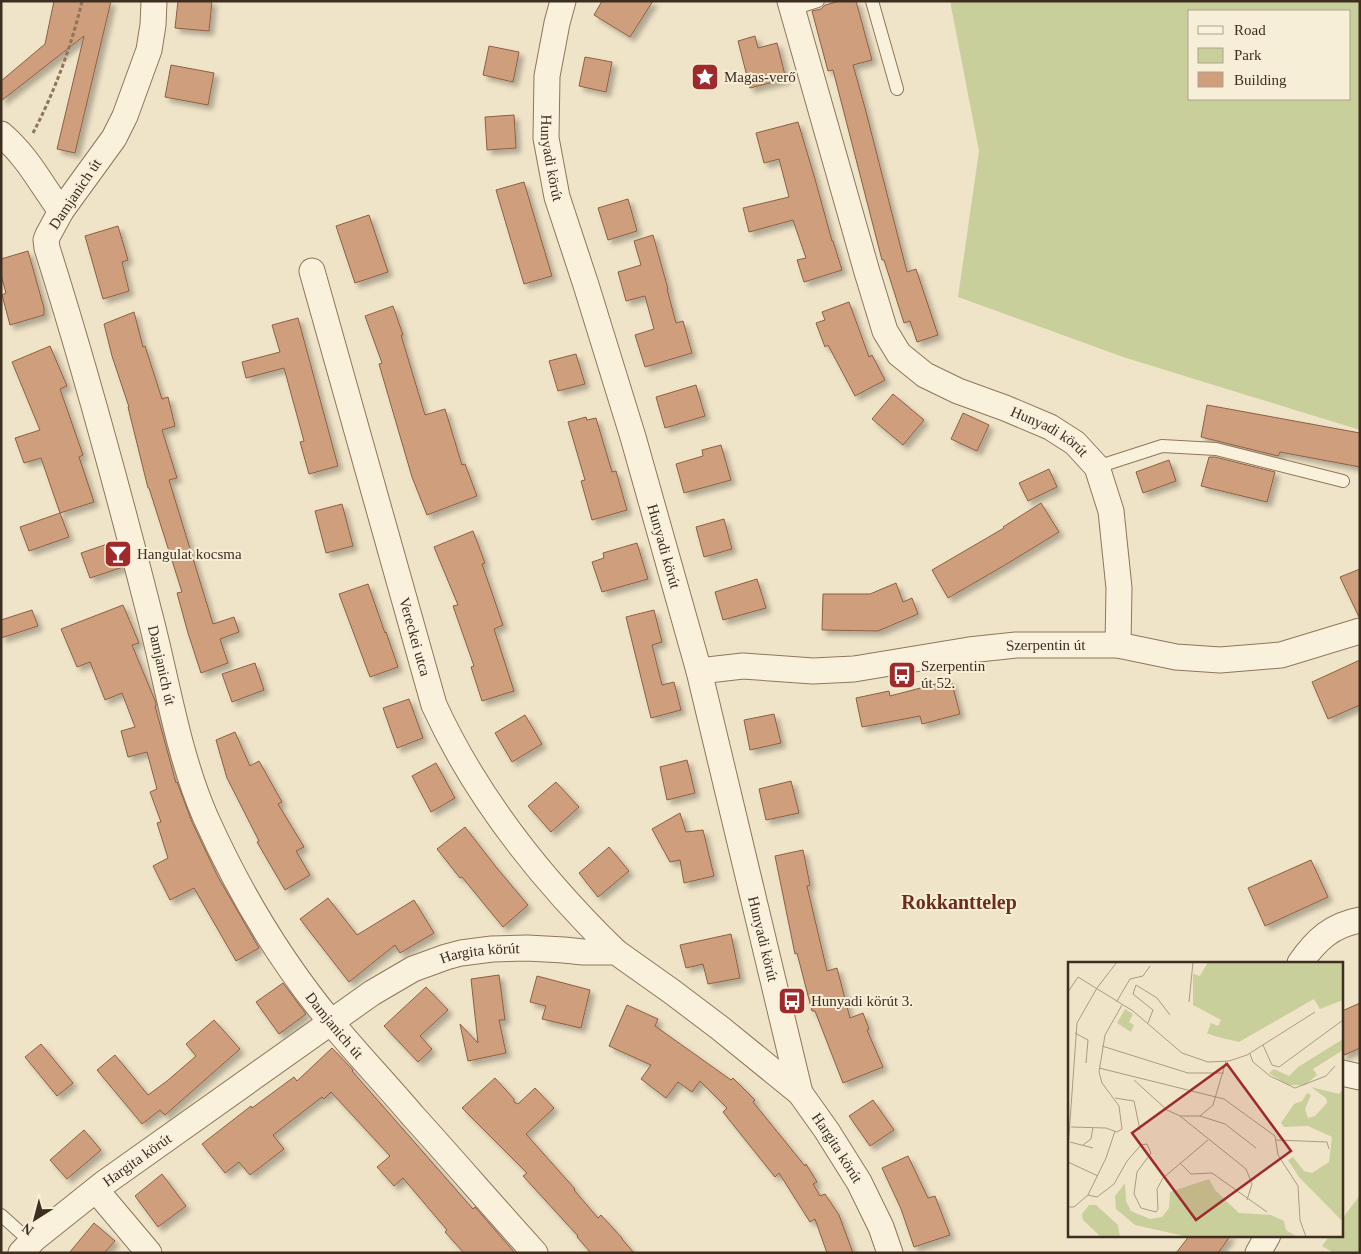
<svg xmlns="http://www.w3.org/2000/svg" width="1361" height="1254" viewBox="0 0 1361 1254" font-family="'Times New Roman',serif">
<defs>
<filter id="shadow"><feDropShadow dx="4.5" dy="4.5" stdDeviation="2.5" flood-color="#0004"/></filter>
</defs>
<rect width="100%" height="100%" fill="#f0e4c8"/>
<g fill="#c9cf9b" fill-rule="evenodd">
<path d="M950,1H1360V430L1123,357L958,297L979,151ZM1190,11H1350V99H1190Z"/>
<path d="M1360,1195V1253H1334L1322,1246L1330,1235H1342V1219Z"/>
</g>
<g fill="#cf9f7d" stroke="#8d5f41" filter="url(#shadow)">
<path d="M54,1H111L75,153L57,149L84,36L1,101V81L45,44Z"/>
<path d="M178,1H212L209,31L175,28Z"/>
<path d="M602,1H653L630,37L594,15Z"/>
<path d="M840,1H856L872,60L853,65L865,108L907,272L916,269L938,335L917,342L910,321L904,323L884,260H882L833,70L828,71L812,11L821,9L825,5Z"/>
<path d="M755,36L758,48L777,43L786,79L750,88L738,41Z"/>
<path d="M489,46L519,52L513,82L483,75Z"/>
<path d="M585,57L612,62L606,92L579,86Z"/>
<path d="M171,65L214,73L208,105L165,97Z"/>
<path d="M514,115L516,148L487,150L485,117Z"/>
<path d="M798,122L815,179L832,241H833L842,270L804,282L797,260L806,258L793,220L749,232L743,208L789,197L779,159L764,163L756,133Z"/>
<path d="M524,182L552,276L524,284L496,190Z"/>
<path d="M628,199L637,231L608,240L598,208Z"/>
<path d="M369,215L388,272L355,283L336,226Z"/>
<path d="M118,226L128,260L122,262L129,291L103,299L85,236Z"/>
<path d="M653,235L668,289H667L676,323L683,321L692,353L645,367L635,335L654,329L645,296L626,301L618,272L641,265L634,241Z"/>
<path d="M28,251L44,308V315L10,325L2,295L6,293L1,275V259Z"/>
<path d="M849,302L869,357L872,355L885,380L855,396L828,345L825,347L816,323L825,320L822,312Z"/>
<path d="M393,306L403,335H401L425,415L445,409L462,465L465,464L477,496L427,515L412,477L379,364L382,363L365,316Z"/>
<path d="M134,312L143,347L145,346L162,399L168,397L175,426L162,430L177,478L169,480L213,624L234,617L239,632L220,639L228,663L201,673L188,633L177,593L182,592L149,488H148L128,407H129L112,356L104,324Z"/>
<path d="M298,318L338,466L309,474L300,442L304,441L284,368L246,378L242,362L280,352L272,325Z"/>
<path d="M50,346L67,386L60,389L83,455L79,457L94,502L60,513L41,458L24,463L15,438L40,430L12,362Z"/>
<path d="M576,354L585,384L558,391L549,361Z"/>
<path d="M696,385L705,416L665,428L656,397Z"/>
<path d="M893,394L924,420L903,445L872,419Z"/>
<path d="M1207,405L1360,433V467L1280,452L1278,456L1201,437Z"/>
<path d="M963,413L989,425L977,451L951,439Z"/>
<path d="M586,417L587,420L596,418L612,472L616,471L627,510L592,520L581,481L585,480L568,422Z"/>
<path d="M721,445L731,480L684,493L676,464L703,456L702,450Z"/>
<path d="M1209,457H1215L1275,472L1267,502L1201,486Z"/>
<path d="M1169,460L1176,481L1143,493L1136,472Z"/>
<path d="M1049,469L1057,487L1028,501L1019,483Z"/>
<path d="M1041,503L1059,532L1005,565L948,598L932,570L1004,528L1003,527Z"/>
<path d="M342,504L353,546L326,553L315,511Z"/>
<path d="M60,513L69,537L29,551L20,527Z"/>
<path d="M724,519L732,549L704,557L696,527Z"/>
<path d="M473,531L485,563L482,564L503,625L494,629L514,691L482,701L471,667L474,666L453,606L458,605L434,547Z"/>
<path d="M116,541L123,567L90,578L81,553Z"/>
<path d="M637,543L648,579L602,592L592,562L604,558L603,553Z"/>
<path d="M1360,569V617H1359L1340,577Z"/>
<path d="M757,579L766,608L723,620L715,592Z"/>
<path d="M896,583L903,602L912,598L918,614L878,631L822,630L823,594H870Z"/>
<path d="M368,584L385,633L386,632L398,667L370,677L339,594Z"/>
<path d="M123,605L139,643L132,645L156,703V706H155L176,783L177,782L192,822L218,877L259,948L236,961L194,888L170,900L153,866L168,858L157,823L161,822L150,792L157,789L147,752L128,757L121,731L135,727L122,693L105,700L90,662L77,667L61,629Z"/>
<path d="M32,610L38,626L1,638V620Z"/>
<path d="M654,610L662,642L652,645L662,685L674,682L681,710L651,718L626,617Z"/>
<path d="M1360,660V705L1328,719L1312,682Z"/>
<path d="M255,663L264,690L232,702L222,674Z"/>
<path d="M951,680L960,714L922,724L920,716L862,727L856,698L889,691L890,696Z"/>
<path d="M409,699L423,738L397,748L383,708Z"/>
<path d="M774,714L781,743L750,750L744,720Z"/>
<path d="M525,715L542,744L512,762L495,733Z"/>
<path d="M235,732L250,766L259,761L282,802L278,804L304,847L296,851L310,875L285,890L257,842L259,841L227,778L216,740Z"/>
<path d="M687,760L695,793L667,800L660,767Z"/>
<path d="M436,763L455,798L431,812L412,776Z"/>
<path d="M791,781L799,813L766,820L759,789Z"/>
<path d="M556,782L579,807L551,832L528,806Z"/>
<path d="M680,813L686,832L703,830L714,876L684,883L680,860L670,862L652,829Z"/>
<path d="M465,827L496,867L528,905L503,927L462,877L460,878L437,849Z"/>
<path d="M609,847L629,871L598,897L579,873Z"/>
<path d="M803,850L810,885L807,886L827,971L837,968L850,1018L863,1013L869,1029L867,1030L883,1067L843,1083L815,1011H812L797,953L795,954L775,856Z"/>
<path d="M1311,860L1328,897L1265,926L1248,888Z"/>
<path d="M328,898L357,935L414,900L434,933L400,953L395,945L349,982L300,919Z"/>
<path d="M731,934L740,978L708,984L703,964L686,968L680,945Z"/>
<path d="M499,975L505,1020H499L506,1053L468,1061L460,1024L478,1043L471,979Z"/>
<path d="M537,976L590,990L581,1028L542,1019L546,1006L530,1002Z"/>
<path d="M283,983L306,1014L279,1034L256,1002Z"/>
<path d="M426,987L448,1010L420,1036L432,1049L418,1062L384,1026Z"/>
<path d="M1360,1003V1048L1342,1056V1011Z"/>
<path d="M627,1005L658,1019L655,1026L731,1080L733,1078L755,1100L753,1102L805,1166L806,1164L817,1182L813,1184L820,1196L825,1194L839,1215L853,1253H827L815,1219L810,1222L779,1173L775,1177L723,1112L727,1108L700,1081L692,1092L678,1082L666,1098L641,1079L651,1065L609,1046Z"/>
<path d="M214,1020L240,1049L165,1115L160,1110L142,1124L97,1070L115,1055L148,1095L167,1081L196,1056L186,1044Z"/>
<path d="M41,1044L73,1083L57,1096L25,1057Z"/>
<path d="M332,1048L353,1070L352,1071L473,1209L475,1207L515,1253H464L445,1232L447,1230L403,1178L394,1186L377,1167L390,1156L331,1092L324,1099L322,1097L273,1135L284,1149L250,1175L239,1162L225,1173L202,1144L251,1106L252,1108L294,1077L297,1081Z"/>
<path d="M495,1078L514,1099V1102L518,1104L535,1088L554,1108L526,1134L575,1189L574,1190L598,1218L601,1215L622,1238V1239L634,1253H591L577,1237L578,1236L523,1176L527,1173L462,1108Z"/>
<path d="M873,1100L894,1130L870,1146L849,1116Z"/>
<path d="M84,1130L101,1150L67,1179L50,1160Z"/>
<path d="M908,1156L928,1198L935,1196L950,1235L914,1247L901,1209L882,1168Z"/>
<path d="M162,1174L186,1206L158,1227L135,1196Z"/>
<path d="M94,1223L115,1241L104,1253H69Z"/>
<path d="M1190,1235H1231L1218,1253H1176Z"/>
</g>
<g fill="none" stroke-linecap="round" stroke-linejoin="round">
<g stroke="#8d765c" stroke-width="14">
<g id="service">
<path d="M872,1L897,89"/>
<path d="M792,9L818,1"/>
<path d="M1097,467L1162,446L1216,449L1343,481"/>
<path d="M1,1215L31,1242"/>
</g>
</g>
<g stroke="#8d765c" stroke-width="27">
<g id="minor">
<path id="s1" d="M154,1L153,25L149,50L125,116L114,138L61,211L48,235L46,240L47,248C85,368 118,490 149,612C167,680 177,751 205,816C238,890 279,959 330,1021C357,1054 386,1084 413,1116C454,1161 494,1208 535,1253"/>
<path id="s2" d="M563,1L557,23L547,76L546,138L557,197L586,285L633,437L699,671L800,1093"/>
<path id="s3" d="M790,1L867,272L885,331L899,354L925,375L958,391L1005,408L1050,427L1075,443L1097,467L1111,511L1119,588L1118,645"/>
<path d="M1,134C29,158 40,183 61,211"/>
<path id="s4" d="M312,271L434,705C477,799 542,880 616,952"/>
<path id="s5" d="M699,671L743,666L813,671L854,669L969,650L1016,645H1118L1176,657L1220,660L1281,655L1360,631"/>
<path d="M1300,963C1316,940 1332,925 1360,920"/>
<path d="M1342,1073L1360,1077"/>
<path d="M96,1190L149,1253"/>
<path id="s6" d="M21,1253L34,1239L103,1184L372,993L413,969L446,957L461,953L492,949L527,948L564,950L583,952H616L671,991L720,1028L800,1093L827,1131L859,1182L881,1227L890,1253"/>
<path d="M1258,1253L1268,1235"/>
</g>
</g>
<path stroke="#8d765c" stroke-width="3" stroke-dasharray="4 2.5" stroke-linecap="butt" d="M33,133C54,93 72,45 82,1"/>
<use href="#service" stroke="#faf1dc" stroke-width="12"/>
<use href="#minor" stroke="#faf1dc" stroke-width="25"/>
</g>
<defs>
<g id="sight-square" transform="scale(1.4375)"><rect x="-9" y="-9" width="18" height="18" rx="4" fill="#9e2a2b" stroke="#f7eed8"/><path d="M0-6L1.8-2.2L6-1.7L2.9 1.2L3.7 5.4L0 3.3L-3.7 5.4L-2.9 1.2L-6-1.7L-1.8-2.2Z" fill="#fff"/></g>
<g id="bar-square" transform="scale(1.4375)"><rect x="-9" y="-9" width="18" height="18" rx="4" fill="#9e2a2b" stroke="#f7eed8"/><path d="M-6-5H6L.8 .8V4.5H3.5V6h-7V4.5H-.8V.8Z" fill="#fff"/></g>
<g id="bus-square" transform="scale(1.4375)"><rect x="-9" y="-9" width="18" height="18" rx="4" fill="#9e2a2b" stroke="#f7eed8"/><path d="M-5-6H5V4H4V6H2V4H-2V6H-4V4H-5ZM-3.5-4V0h7V-4ZM-3.5 1.2v1.5H-2V1.2ZM2 1.2v1.5H3.5V1.2Z" fill="#fff"/></g>
</defs>
<g fill-rule="evenodd">
<use href="#sight-square" x="705" y="77"/>
<use href="#bar-square" x="118" y="554"/>
<use href="#bus-square" x="902" y="675"/>
<use href="#bus-square" x="792" y="1001"/>
</g>
<g text-anchor="middle" dominant-baseline="central" stroke-width="4" stroke-linejoin="round" paint-order="stroke">
<g font-size="15" fill="#3d2e20" stroke="#f7eed8" text-anchor="start">
<text x="724" y="77">Magas-verő</text>
<text x="137" y="554">Hangulat kocsma</text>
<text x="921" y="666">Szerpentin<tspan x="921" dy="17">út 52.</tspan></text>
<text x="811" y="1001">Hunyadi körút 3.</text>
</g>
<g font-size="15" fill="#3d2e20" stroke="#f7eed8">
<text stroke="none"><textPath href="#s2" startOffset="159">Hunyadi körút</textPath></text>
<text transform="translate(75 194) rotate(-56)">Damjanich út</text>
<text stroke="none"><textPath href="#s3" startOffset="541">Hunyadi körút</textPath></text>
<text stroke="none"><textPath href="#s2" startOffset="564">Hunyadi körút</textPath></text>
<text stroke="none"><textPath href="#s4" startOffset="380">Vereckei utca</textPath></text>
<text stroke="none"><textPath href="#s5" startOffset="349">Szerpentin út</textPath></text>
<text stroke="none"><textPath href="#s1" startOffset="708">Damjanich út</textPath></text>
<text stroke="none"><textPath href="#s2" startOffset="969">Hunyadi körút</textPath></text>
<text stroke="none"><textPath href="#s6" startOffset="554">Hargita körút</textPath></text>
<text stroke="none"><textPath href="#s1" startOffset="1112">Damjanich út</textPath></text>
<text stroke="none"><textPath href="#s6" startOffset="989">Hargita körút</textPath></text>
<text stroke="none"><textPath href="#s6" startOffset="149">Hargita körút</textPath></text>
</g>
<g font-size="20" font-weight="bold" fill="#6b2e1e" stroke="#f7eed8">
<text x="959" y="902">Rokkanttelep</text>
</g>
</g>
<g transform="translate(1068 962)">
<rect width="275" height="275" fill="#f0e4c8"/>
<path d="M140,0H275V38L252,47L246,37L171,80L146,74L139,71L143,61L150,64L153,58L125,43V12L132,14ZM57,47L65,52L61,60L66,63L63,70L49,61ZM275,77V88L245,107L249,113L237,123H220L201,111L206,107L221,114L230,105ZM243,125L271,132L275,127V260L231,215L220,198L225,195L236,209L244,211L261,200L264,175L240,164L216,165L213,161L226,142L234,139L239,131L243,133L237,147L240,156L247,154L259,141L258,136ZM141,217L147,228L171,251L203,253L216,259L218,268L229,275L116,274L67,263L48,247L47,234L57,221L58,239L63,249L82,257L94,255L101,246L102,230ZM21,243H28L50,263L52,275H33L15,258L14,252Z" fill="#c9cf9b"/>
<path fill="none" stroke="#a89b85" stroke-width="1" d="M0,30L10,15L65,49L114,91L140,100L161,99L179,93L247,50M49,39L62,17L75,14L82,4M121,40L125,0M80,61L85,48L65,32L68,23L89,36L102,53M7,71L20,78L18,101M195,83L204,103L211,105L275,58M34,84L120,111H156M182,92L185,100L202,114L227,126L258,114L267,104M31,106L156,137L207,174L210,193L230,224L232,258L238,275M66,118L99,148L112,154H132L145,143L158,99M47,136L66,139L72,168M112,154L178,207L184,222L179,238M132,154L157,162L188,186M3,165L38,166L49,170L54,167L51,144L34,121L31,110L37,73L54,43M208,178L259,180L261,187M2,180L25,186M15,183L23,177L25,165M0,187L9,61L29,26L49,0M0,200L30,214M112,201L123,212L144,211L199,250M20,233L29,235L46,222L59,199L73,183L79,182L83,191L69,210L66,232L73,246L88,250L90,247L89,227L95,216L140,178M0,245H6L20,233L38,196L47,169"/>
<path fill="#9e2a2b" fill-opacity="0.15" stroke="#9e2a2b" stroke-width="2.5" d="M159,102L223,189L128,258L64,171Z"/>
<rect width="275" height="275" fill="none" stroke="#3d2e20" stroke-width="2.5"/>
</g>
<rect width="1361" height="1254" fill="none" stroke="#3d2e20" stroke-width="5"/>
<rect x="1188" y="10" width="162" height="90" fill="#f7eed8" stroke="#ada18e"/>
<rect x="1198" y="26" width="25" height="8" fill="#faf1dc" stroke="#ada18e"/>
<text x="1234" y="35" font-size="15" fill="#3d2e20">Road</text>
<rect x="1198" y="48" width="25" height="15" fill="#c9cf9b" stroke="#ada18e"/>
<text x="1234" y="60" font-size="15" fill="#3d2e20">Park</text>
<rect x="1198" y="72" width="25" height="15" fill="#cf9f7d" stroke="#ada18e"/>
<text x="1234" y="85" font-size="15" fill="#3d2e20">Building</text>
<g transform="translate(35 1219) rotate(216)" stroke="#f7eed8" stroke-width="4" paint-order="stroke">
<path d="M0-4L9 19L0 12L-9 19Z" fill="#3d2e20"/>
<text y="-8" font-size="14" font-weight="bold" text-anchor="middle" fill="#3d2e20">N</text>
</g>
</svg>
